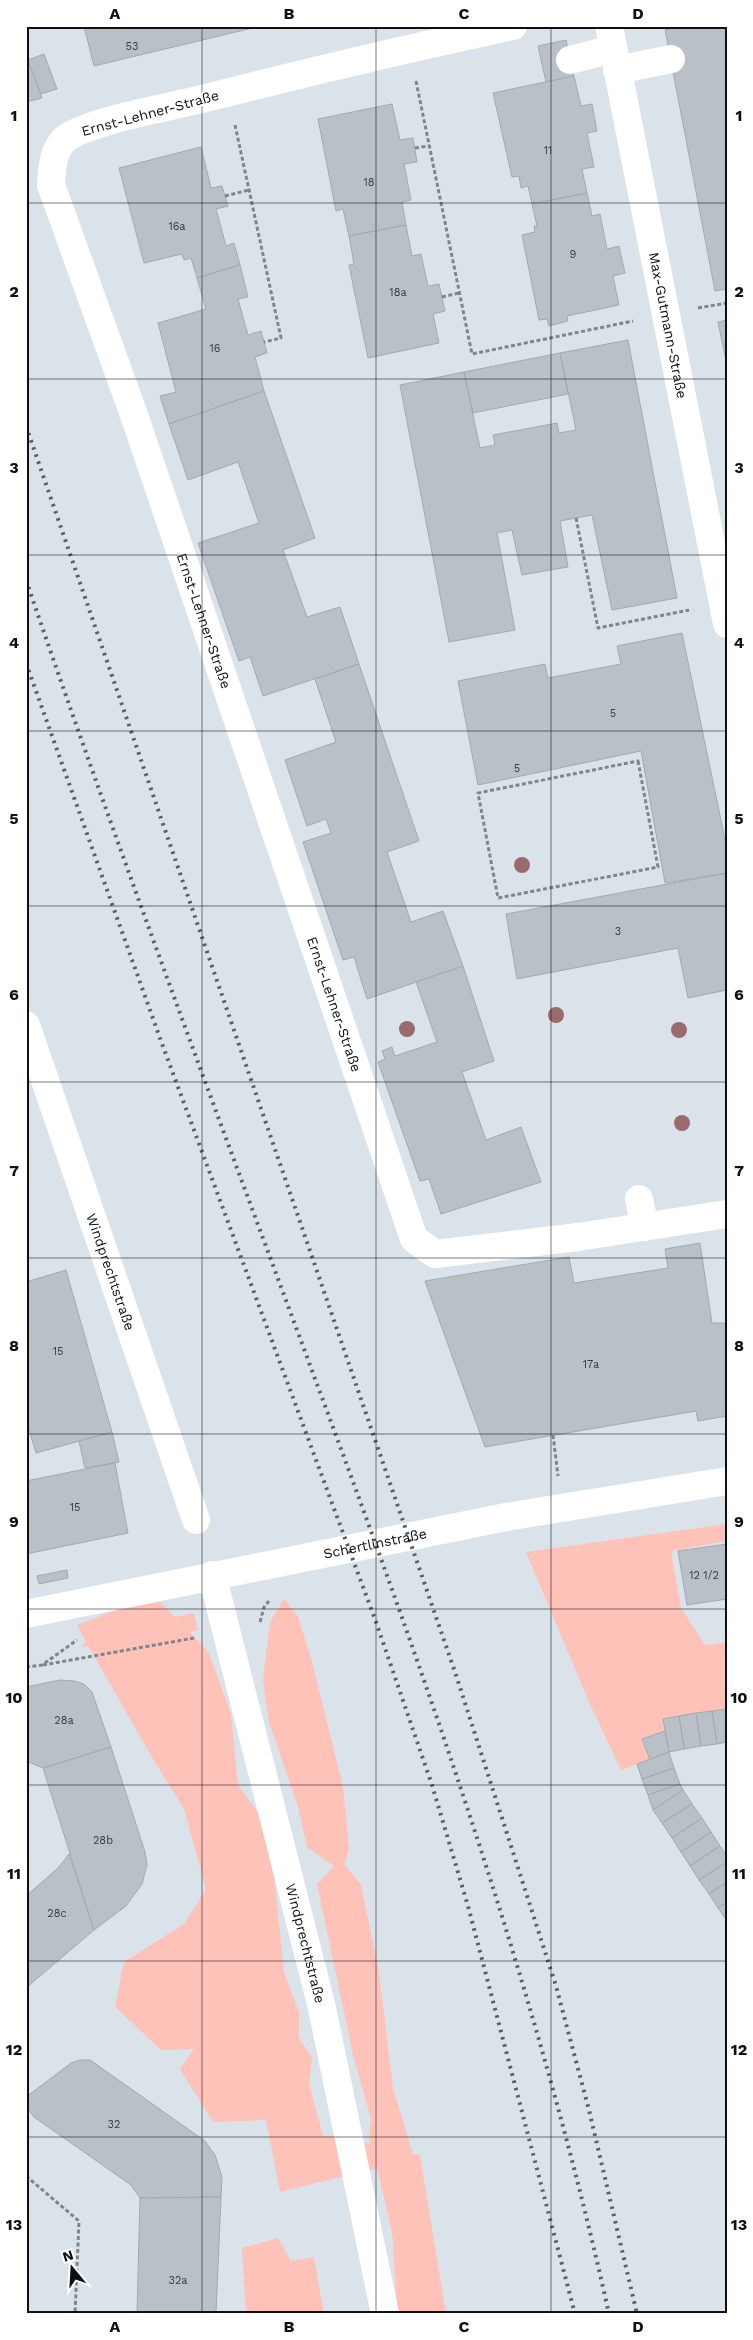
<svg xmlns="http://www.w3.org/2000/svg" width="753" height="2340" viewBox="0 0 753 2340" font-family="'Work Sans',sans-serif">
<rect width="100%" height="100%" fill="#dbe3ea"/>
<g fill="#fec2b9">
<path d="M727,1524V1541L671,1551L681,1608L705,1645L727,1642V1709L663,1719L665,1731L642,1739L650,1760L621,1770L589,1702L526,1552Z"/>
<path d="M284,1599L298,1616L312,1662L343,1787L349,1847L345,1865L361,1885L379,1972L393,2088L413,2154L420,2155L446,2314H389L397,2306L392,2232L377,2168L280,2192L266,2120L213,2122L180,2069L194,2049L161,2050L115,2007L124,1962L184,1924L206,1889L184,1809L150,1754L89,1647L81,1646L86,1642L77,1625L119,1609L160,1602L175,1617L194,1613L198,1630L190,1632L209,1653L231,1714L238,1785L260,1815L274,1877L284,1972L299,2012V2038L312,2057L309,2084L323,2135L369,2144L371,2119L353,2055L317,1884L334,1866L307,1847L298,1807L269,1722L263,1680L270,1622Z"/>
<path d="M278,2238L291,2261L314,2257L324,2314H246L242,2248Z"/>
</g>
<g fill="#b9c0c7" stroke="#a2aab1">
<path d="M84,26H261L94,66Z"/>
<path d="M683,26H727V289L715,291L665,30Z"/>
<path d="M566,40L574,76L546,82L538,46Z"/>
<path d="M44,54L57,89L40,94L28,60Z"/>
<path d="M26,60H28L42,98L26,102Z"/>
<path d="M574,76L581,106L592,104L597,131L587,133L594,167L582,169L587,193L532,204L528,186L521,188L519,176L512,177L493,93Z"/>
<path d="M392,104L400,140L413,138L417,162L404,164L411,200L402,202L406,225L349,236L343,209L336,211L318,119Z"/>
<path d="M201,147L211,188L222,186L228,206L216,209L226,246L234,243L240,265L197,278L191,258L184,260L182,254L144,263L119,168Z"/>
<path d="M587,193L592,216L600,214L607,249L619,246L625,273L613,276L619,305L567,316L568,321L549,326L547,319L539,320L522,235L535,232L534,226H537L532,204Z"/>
<path d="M406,225L412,256L421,254L428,286L439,284L445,311L433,314L439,343L368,358L349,265L354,264L349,236Z"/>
<path d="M240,265L248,297L238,299L248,335L261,331L267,353L255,357L264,391L169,424L160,396L176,392L158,323L206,309L197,278Z"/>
<path d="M727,320V365L718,322Z"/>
<path d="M628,340L677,598L612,610L592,515L560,521L568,567L522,575L512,530L497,533L515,630L449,642L400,385L464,372L480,448L495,445L493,435L557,423L559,433L576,430L560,353Z"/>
<path d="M560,353L568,394L473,413L464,372Z"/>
<path d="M264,391L315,538L283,550L307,617L340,607L359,664L263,696L250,657L239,661L198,543L259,523L238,462L188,480L169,424Z"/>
<path d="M682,633L727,849V873L665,883L641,751L478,785L458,681L545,664L548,678L621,664L617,646Z"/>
<path d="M359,664L419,841L387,852L411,922L443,911L463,966L367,999L354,957L343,960L303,842L331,833L326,819L307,826L285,760L336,742L315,679Z"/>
<path d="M727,873V990L688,998L678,948L517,979L506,914Z"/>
<path d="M463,966L494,1061L462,1072L486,1140L521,1127L541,1182L441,1214L429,1179L420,1181L378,1062L385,1059L382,1051L392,1047L395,1056L437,1042L416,982Z"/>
<path d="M700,1243L712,1323H727V1416L698,1421L696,1411L485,1447L425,1281L569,1257L574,1283L668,1268L665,1249Z"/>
<path d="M66,1270L112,1432L36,1453L26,1420V1282Z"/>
<path d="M112,1432L119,1462L85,1468L79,1441Z"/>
<path d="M115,1463L128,1533L26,1554V1481Z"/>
<path d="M727,1544V1599L687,1605L678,1551Z"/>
<path d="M67,1570L68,1578L39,1584L37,1576Z"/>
<path d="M60,1680L74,1681L84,1684L92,1692L111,1747L43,1768L26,1761V1687Z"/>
<path d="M727,1709V1742L717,1744L712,1711Z"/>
<path d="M712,1711L717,1744L701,1746L696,1713Z"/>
<path d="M696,1713L701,1746L684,1749L679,1716Z"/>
<path d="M679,1716L684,1749L669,1752L663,1719Z"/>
<path d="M665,1731L669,1752L650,1760L642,1739Z"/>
<path d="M111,1747L145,1852L147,1865L142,1884L126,1906L94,1930L43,1768Z"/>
<path d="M669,1752L674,1768L642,1779L637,1764Z"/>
<path d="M674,1768L680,1784L648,1795L642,1779Z"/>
<path d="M680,1784L683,1790L653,1810L648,1795Z"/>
<path d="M683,1790L692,1804L662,1823L653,1810Z"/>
<path d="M692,1804L702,1818L672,1838L662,1823Z"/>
<path d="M702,1818L711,1832L681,1852L672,1838Z"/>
<path d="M711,1832L720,1846L690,1866L681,1852Z"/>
<path d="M720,1846L727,1856V1862L699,1880L690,1866Z"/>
<path d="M69,1854L94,1930L26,1988V1896L58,1868Z"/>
<path d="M727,1862V1882L709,1894L699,1880Z"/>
<path d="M727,1882V1902L718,1908L709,1894Z"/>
<path d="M727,1902V1921L718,1908Z"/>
<path d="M80,2060H90L205,2141L215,2155L222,2177L221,2197L140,2198L131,2185L34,2117L26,2106V2099L30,2094L71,2063Z"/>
<path d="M221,2197L216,2314H137L140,2198Z"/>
</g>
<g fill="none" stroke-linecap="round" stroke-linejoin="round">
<g stroke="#80858b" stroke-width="3" stroke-dasharray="4 2.5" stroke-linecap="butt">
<path d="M416,81L472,354L633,321"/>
<path d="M235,125L281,338L264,342"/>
<path d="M415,148L429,146"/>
<path d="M225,196L249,190"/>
<path d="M442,297L459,293"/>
<path d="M698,308L727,303"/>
<path d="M576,518L598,628L689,610"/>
<path d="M638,761L658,867L498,898L478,793Z"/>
<path d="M553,1435L558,1476"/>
<path d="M260,1622L264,1607L269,1601"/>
<path d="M43,1665L194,1638"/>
<path d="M26,1667L42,1665L77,1640"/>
<path d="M26,2176L79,2221L75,2314"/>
</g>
<g stroke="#fff" stroke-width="28">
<path id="s1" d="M513,26C409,48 305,73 202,99C165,108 104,118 71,135C53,144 52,168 51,185L134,415L414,1239L435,1254L578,1237L727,1214"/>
<path id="s2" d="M609,26L727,624"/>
<path d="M570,60L613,49"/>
<path d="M617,70L671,59"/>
<path id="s3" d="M26,1025L196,1520"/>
<path d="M639,1199L645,1227"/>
<path id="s4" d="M212,1575L322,2008L385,2314"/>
<path id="s5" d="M26,1614L506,1517L727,1481"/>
</g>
<g stroke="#5c6065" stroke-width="4" stroke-dasharray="2.5 5" stroke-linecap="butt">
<path d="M26,426L456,1675L556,1986L589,2110L637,2314"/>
<path d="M26,580C117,847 216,1111 314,1376C428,1683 538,1993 609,2314"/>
<path d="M26,663L161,1041L376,1622L432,1785L468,1906L575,2314"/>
</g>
</g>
<g fill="#9a6b6d">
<circle cx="522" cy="865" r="8"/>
<circle cx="556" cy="1015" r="8"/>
<circle cx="407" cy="1029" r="8"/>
<circle cx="679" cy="1030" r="8"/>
<circle cx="682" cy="1123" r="8"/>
</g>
<path fill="none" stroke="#0e1013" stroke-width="1" stroke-opacity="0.55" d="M202,26V2314M376,26V2314M551,26V2314M26,203H727M26,379H727M26,555H727M26,731H727M26,906H727M26,1082H727M26,1258H727M26,1434H727M26,1609H727M26,1785H727M26,1961H727M26,2137H727"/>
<g text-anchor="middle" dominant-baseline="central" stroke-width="4" stroke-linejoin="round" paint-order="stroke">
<g font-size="11" fill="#393c40">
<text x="132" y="46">53</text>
<text x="548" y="150">11</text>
<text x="369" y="182">18</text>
<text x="177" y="226">16a</text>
<text x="573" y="254">9</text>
<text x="398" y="292">18a</text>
<text x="215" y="348">16</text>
<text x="613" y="713">5</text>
<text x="517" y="768">5</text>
<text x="618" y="931">3</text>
<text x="58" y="1351">15</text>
<text x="591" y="1364">17a</text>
<text x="75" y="1507">15</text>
<text x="704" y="1575">12 1/2</text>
<text x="64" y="1720">28a</text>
<text x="103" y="1840">28b</text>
<text x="57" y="1913">28c</text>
<text x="114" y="2124">32</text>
<text x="178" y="2280">32a</text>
</g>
<g font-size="14" fill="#0e1013" stroke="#fff">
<text transform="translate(150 113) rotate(-15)">Ernst-Lehner-Straße</text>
<text stroke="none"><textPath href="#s2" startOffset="305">Max-Gutmann-Straße</textPath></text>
<text stroke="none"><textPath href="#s1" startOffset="974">Ernst-Lehner-Straße</textPath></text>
<text stroke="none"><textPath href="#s1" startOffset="1379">Ernst-Lehner-Straße</textPath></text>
<text stroke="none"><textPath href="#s3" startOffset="261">Windprechtstraße</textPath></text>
<text stroke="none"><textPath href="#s5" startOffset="356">Schertlinstraße</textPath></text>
<text stroke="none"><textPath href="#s4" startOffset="380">Windprechtstraße</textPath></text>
</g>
</g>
<rect width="753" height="2340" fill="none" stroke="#ffffff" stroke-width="55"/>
<g transform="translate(72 2268) rotate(342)" stroke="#ffffff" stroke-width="4" paint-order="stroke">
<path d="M0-4L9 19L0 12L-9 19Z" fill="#0e1013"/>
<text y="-8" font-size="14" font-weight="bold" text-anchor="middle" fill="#0e1013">N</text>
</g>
<rect x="28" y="28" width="698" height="2284" fill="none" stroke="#0e1013" stroke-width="2"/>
<g font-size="16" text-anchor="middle" font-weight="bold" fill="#0e1013">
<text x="115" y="19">A</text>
<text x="289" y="19">B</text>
<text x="464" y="19">C</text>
<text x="638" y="19">D</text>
<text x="14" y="121">1</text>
<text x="739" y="121">1</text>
<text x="14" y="297">2</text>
<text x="739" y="297">2</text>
<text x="14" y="473">3</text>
<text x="739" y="473">3</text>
<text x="14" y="648">4</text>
<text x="739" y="648">4</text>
<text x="14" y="824">5</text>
<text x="739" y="824">5</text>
<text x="14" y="1000">6</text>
<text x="739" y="1000">6</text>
<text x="14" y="1176">7</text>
<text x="739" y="1176">7</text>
<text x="14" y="1351">8</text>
<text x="739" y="1351">8</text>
<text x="14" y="1527">9</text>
<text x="739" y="1527">9</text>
<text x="14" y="1703">10</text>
<text x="739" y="1703">10</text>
<text x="14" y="1879">11</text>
<text x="739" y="1879">11</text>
<text x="14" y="2055">12</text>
<text x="739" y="2055">12</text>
<text x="14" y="2230">13</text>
<text x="739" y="2230">13</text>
<text x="115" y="2332">A</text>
<text x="289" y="2332">B</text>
<text x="464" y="2332">C</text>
<text x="638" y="2332">D</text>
</g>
</svg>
